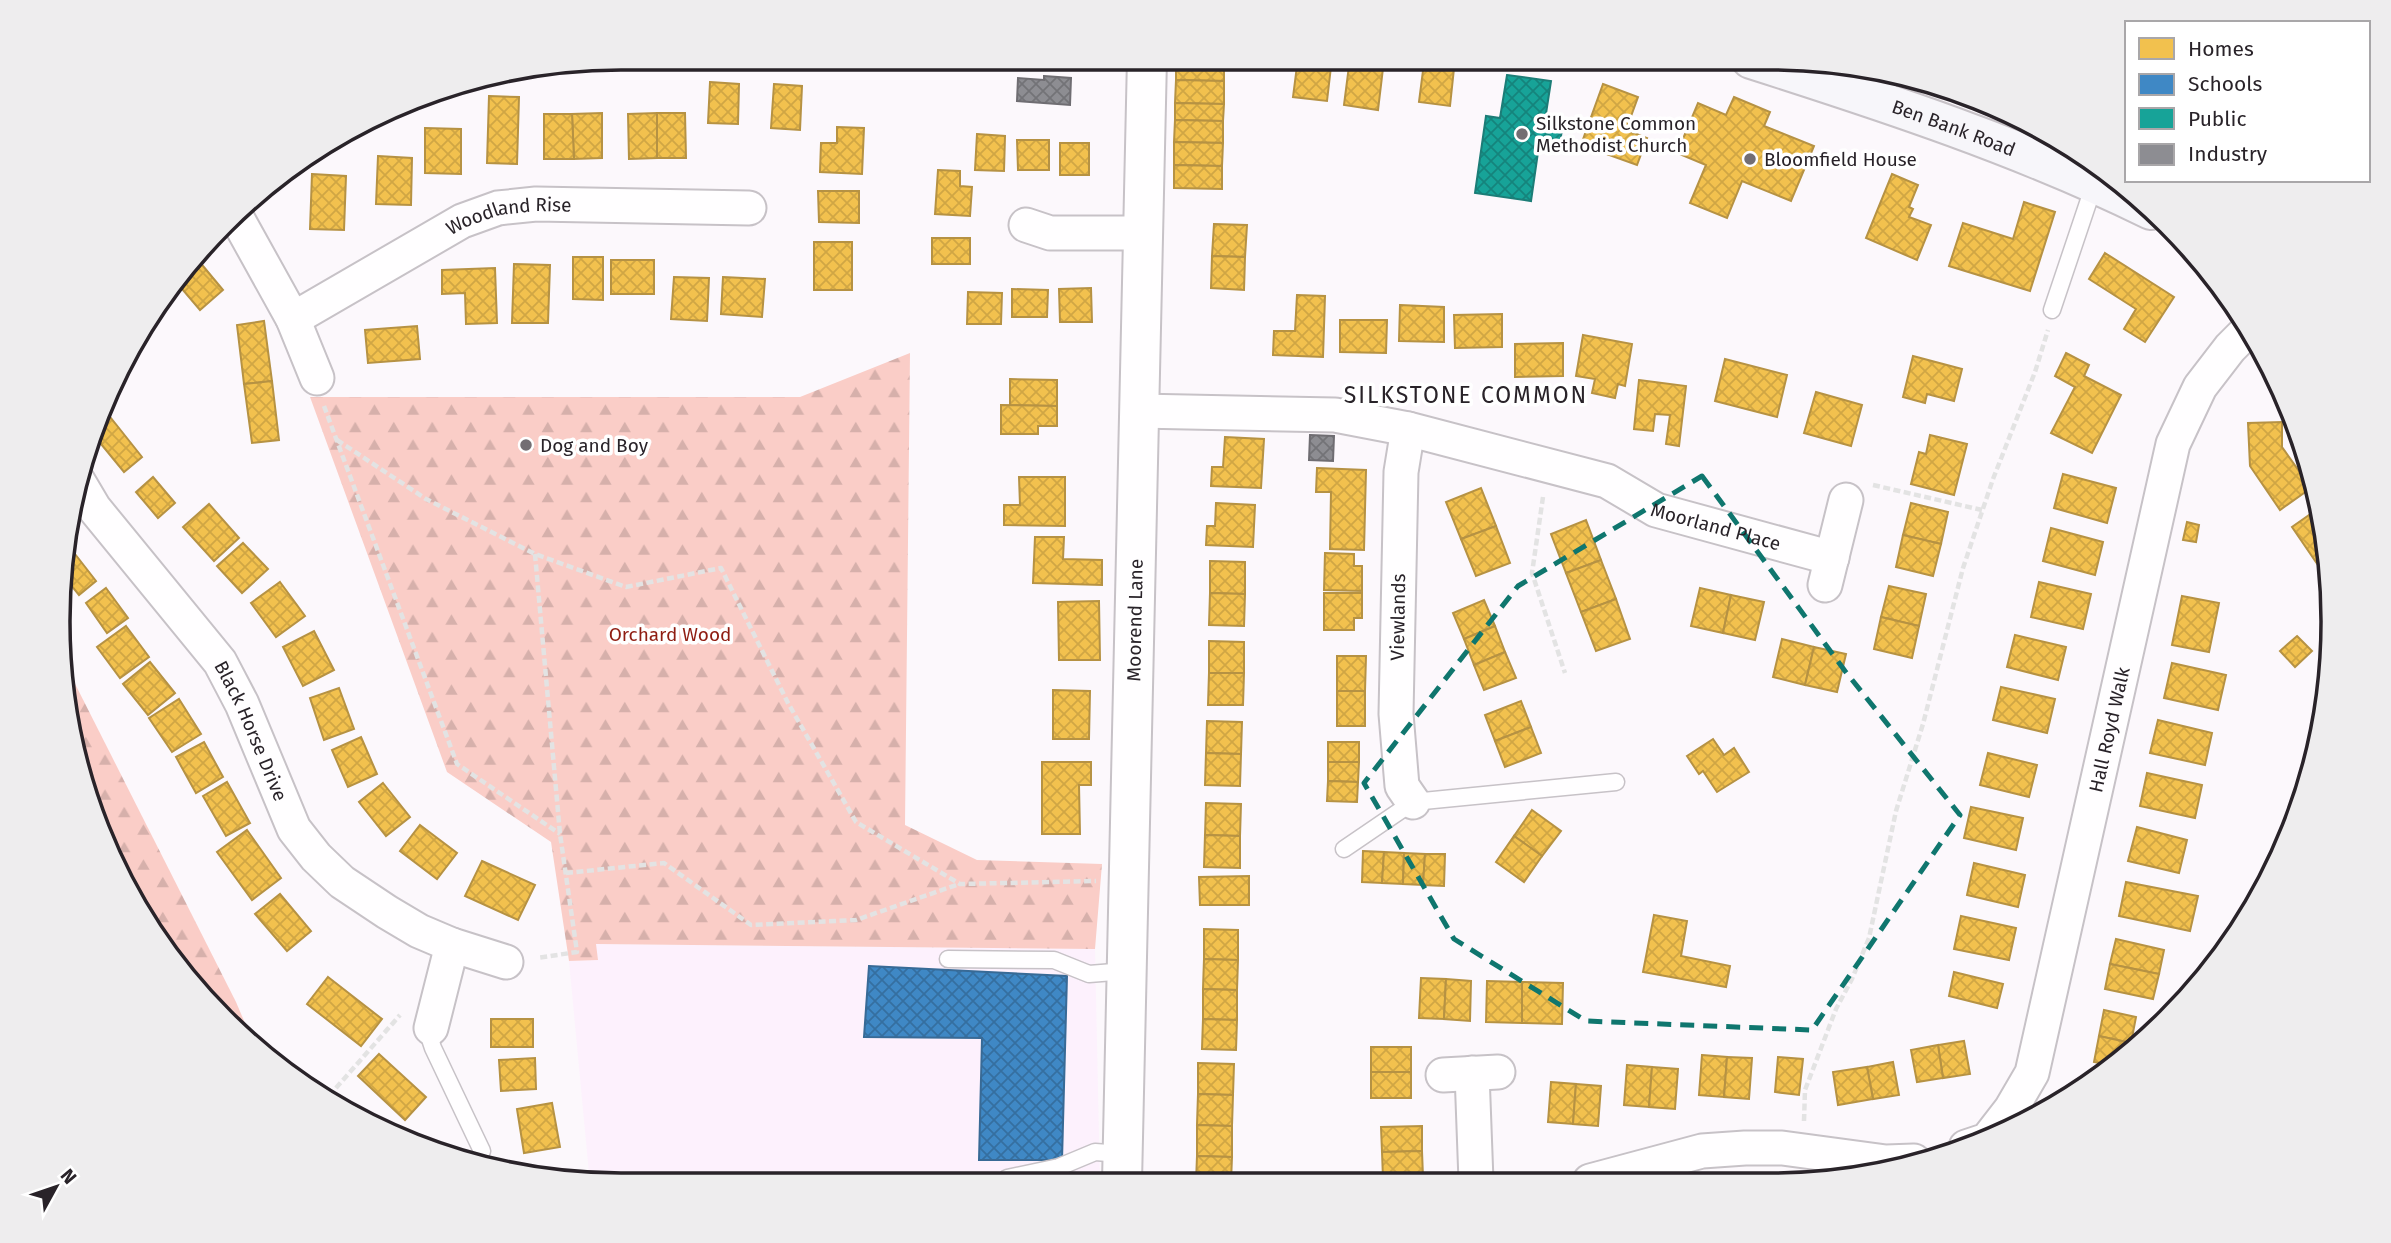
<svg xmlns="http://www.w3.org/2000/svg" width="2391" height="1243" viewBox="0 0 2391 1243" font-family="'Fira Sans',sans-serif">
<defs>
<pattern id="forest-firs" width="22" height="20" patternUnits="userSpaceOnUse" patternTransform="scale(1.75)"><rect width="22" height="20" fill="#facdc7"/><path d="M5 1l3.5 6h-7zM16 11l3.5 6h-7z" fill="#d6b0ab"/></pattern>
<pattern id="homes-cross-hatch" width="8" height="8" patternUnits="userSpaceOnUse" patternTransform="scale(1.75)"><rect width="8" height="8" fill="#f2c14e"/><path d="M0 0l8 8M0 8l8-8" fill="none" stroke="#d0a644"/></pattern>
<pattern id="schools-cross-hatch" width="8" height="8" patternUnits="userSpaceOnUse" patternTransform="scale(1.75)"><rect width="8" height="8" fill="#3f88c5"/><path d="M0 0l8 8M0 8l8-8" fill="none" stroke="#356fa0"/></pattern>
<pattern id="public-cross-hatch" width="8" height="8" patternUnits="userSpaceOnUse" patternTransform="scale(1.75)"><rect width="8" height="8" fill="#17a398"/><path d="M0 0l8 8M0 8l8-8" fill="none" stroke="#15847c"/></pattern>
<pattern id="industry-cross-hatch" width="8" height="8" patternUnits="userSpaceOnUse" patternTransform="scale(1.75)"><rect width="8" height="8" fill="#8d8d92"/><path d="M0 0l8 8M0 8l8-8" fill="none" stroke="#737377"/></pattern>
</defs>
<rect width="100%" height="100%" fill="#fcf8fc"/>
<path fill="#fdf1fd" d="M595,944L1095,949L1100,1183L590,1184L569,961L598,960Z"/>
<g fill="url(#forest-firs)">
<path d="M910,353L905,825L977,860L1102,864L1095,949L596,944L598,960L569,961L551,842L447,772L310,397H800Z"/>
<path d="M64,662L236,1002L253,1042L223,1020L116,870L63,695Z"/>
</g>
<g fill="url(#homes-cross-hatch)" stroke="#b69243" stroke-width="2">
<path d="M1298,58H1332L1327,101L1293,97Z"/>
<path d="M1350,58L1384,60L1378,110L1344,105Z"/>
<path d="M1176,59L1224,60V81L1176,80Z"/>
<path d="M1396,59H1455L1450,106L1419,102L1424,63Z"/>
<path d="M1176,80L1224,81V104L1175,103Z"/>
<path d="M710,82L739,84L738,124L708,123Z"/>
<path d="M774,84L802,86L800,130L771,128Z"/>
<path d="M1603,84L1638,97L1626,130L1647,138L1637,165L1581,145Z"/>
<path d="M489,96L519,97L517,164L487,163Z"/>
<path d="M1734,97L1770,112L1764,126L1814,146L1791,201L1742,181L1727,218L1690,203L1706,165L1677,153L1698,103L1726,115Z"/>
<path d="M1175,103L1224,104L1223,121L1175,120Z"/>
<path d="M602,113V158L574,159L572,114Z"/>
<path d="M657,113V158L629,159L628,114Z"/>
<path d="M657,113H685L686,158H657Z"/>
<path d="M544,114H572L574,159H544Z"/>
<path d="M1175,120L1223,121V143L1174,142Z"/>
<path d="M837,127L864,128L862,174L820,172L821,143H837Z"/>
<path d="M425,128L461,129V174L425,173Z"/>
<path d="M977,134L1005,136L1004,171L975,170Z"/>
<path d="M1017,140H1049V170H1018Z"/>
<path d="M1174,142L1223,143L1222,166L1174,165Z"/>
<rect x="1060" y="143" width="29" height="32"/>
<path d="M378,156L412,158L411,205L376,204Z"/>
<path d="M1174,165L1222,166V189L1174,188Z"/>
<path d="M938,170L960,171V186L972,187L970,216L935,214Z"/>
<path d="M312,174L346,176L344,230L310,229Z"/>
<path d="M1892,174L1918,185L1909,207L1913,209L1909,217L1931,225L1917,260L1866,238Z"/>
<path d="M818,191H859V223L819,222Z"/>
<path d="M2024,202L2055,212L2030,291L1949,266L1963,223L2013,239Z"/>
<path d="M1214,224L1247,225L1245,257L1212,256Z"/>
<rect x="932" y="238" width="38" height="26"/>
<rect x="814" y="242" width="38" height="48"/>
<path d="M2105,253L2174,297L2145,342L2124,329L2136,309L2089,279Z"/>
<path d="M1212,256L1245,257L1244,290L1211,288Z"/>
<path d="M573,257H603V300L573,299Z"/>
<path d="M198,260L223,290L200,310L177,283Z"/>
<rect x="611" y="260" width="43" height="34"/>
<path d="M514,264L550,265L548,323H512Z"/>
<path d="M495,268L497,323L466,324L465,293L442,294V270Z"/>
<path d="M674,277L709,278L707,321L671,319Z"/>
<path d="M723,277L765,279L762,317L721,314Z"/>
<path d="M1091,288L1092,322H1060L1059,289Z"/>
<path d="M1012,289L1048,290L1047,317H1012Z"/>
<path d="M968,292L1002,293L1001,324H967Z"/>
<path d="M1297,295L1325,296L1323,357L1273,355L1274,331H1295Z"/>
<path d="M1400,305L1444,307V342L1399,341Z"/>
<path d="M1502,314V347L1455,348L1454,315Z"/>
<path d="M1340,320H1387L1386,353L1340,352Z"/>
<path d="M264,321L272,381L244,384L237,325Z"/>
<path d="M417,326L420,359L368,363L365,330Z"/>
<path d="M1583,335L1632,344L1625,386L1618,384L1615,398L1592,393L1595,379L1576,376Z"/>
<path d="M1563,343V376L1515,377V344Z"/>
<path d="M2066,353L2089,365L2084,376L2121,395L2092,453L2051,433L2075,387L2055,376Z"/>
<path d="M1913,356L1962,369L1954,401L1927,394L1925,403L1903,397Z"/>
<path d="M1725,359L1787,375L1777,417L1715,401Z"/>
<path d="M1010,379L1057,380V406L1010,405Z"/>
<path d="M1639,380L1686,386L1679,446L1666,444L1670,415L1655,414L1653,431L1634,429Z"/>
<path d="M272,381L279,440L252,443L244,384Z"/>
<path d="M1816,392L1862,405L1851,446L1804,433Z"/>
<path d="M1001,405L1057,406V426H1038V434H1001Z"/>
<path d="M107,413L142,457L124,472L92,433L96,422Z"/>
<path d="M2282,422V447L2311,488L2280,510L2250,466L2248,423Z"/>
<path d="M1930,435L1967,444L1954,495L1911,484L1919,452L1926,454Z"/>
<path d="M1225,437L1264,439L1261,488L1211,486L1212,467H1223Z"/>
<path d="M1317,468L1366,470L1364,550L1330,549L1331,492H1316Z"/>
<path d="M2063,474L2116,488L2107,523L2054,508Z"/>
<path d="M153,477L175,503L158,518L136,492Z"/>
<path d="M1019,477H1065V526L1004,525V505H1020Z"/>
<path d="M1481,488L1496,526L1461,539L1446,502Z"/>
<path d="M1216,503L1255,505L1253,547L1206,545L1207,526H1215Z"/>
<path d="M1911,503L1948,512L1941,544L1903,535Z"/>
<path d="M209,504L239,538L214,561L183,527Z"/>
<path d="M2319,508L2328,548L2329,574L2322,571L2292,527Z"/>
<path d="M1586,520L1601,560L1566,573L1551,534Z"/>
<path d="M2187,522L2199,525L2196,542L2183,540Z"/>
<path d="M1496,526L1510,563L1476,576L1461,539Z"/>
<path d="M2051,528L2103,542L2095,575L2043,561Z"/>
<path d="M1903,535L1941,544L1933,576L1896,567Z"/>
<path d="M1035,537H1064L1063,559L1102,560V585L1033,583Z"/>
<path d="M243,543L268,569L242,593L217,566Z"/>
<path d="M68,545L96,581L79,595L66,579Z"/>
<path d="M1325,553L1354,554V566H1362V591L1324,590Z"/>
<path d="M1601,560L1616,599L1581,612L1566,573Z"/>
<path d="M1210,561L1245,562V594L1210,593Z"/>
<path d="M280,582L305,616L276,637L251,603Z"/>
<path d="M2039,582L2091,594L2083,629L2031,617Z"/>
<path d="M1889,586L1926,594L1919,626L1881,617Z"/>
<path d="M106,588L128,618L107,633L86,603Z"/>
<path d="M1700,588L1731,595L1723,633L1691,626Z"/>
<path d="M1210,593L1245,594L1244,626L1209,625Z"/>
<path d="M1324,593H1362V618H1354V630H1324Z"/>
<path d="M1731,595L1764,602L1755,640L1723,633Z"/>
<path d="M2182,596L2219,603L2209,652L2172,645Z"/>
<path d="M1616,599L1630,639L1596,651L1581,612Z"/>
<path d="M1484,600L1495,626L1464,639L1453,613Z"/>
<path d="M1099,601L1100,660H1059L1058,602Z"/>
<path d="M1881,617L1919,626L1912,658L1874,649Z"/>
<path d="M126,626L149,657L120,678L97,647Z"/>
<path d="M1495,626L1505,652L1474,665L1464,639Z"/>
<path d="M314,631L334,670L303,686L283,647Z"/>
<path d="M2015,635L2066,647L2058,680L2007,667Z"/>
<path d="M2297,636L2312,651L2295,667L2280,651Z"/>
<path d="M1782,639L1814,647L1805,685L1773,677Z"/>
<path d="M1209,641L1244,642V673H1209Z"/>
<path d="M1814,647L1846,654L1837,692L1805,685Z"/>
<path d="M1505,652L1516,678L1484,690L1474,665Z"/>
<path d="M1337,656H1366L1365,691H1337Z"/>
<path d="M150,662L175,693L148,715L123,684Z"/>
<path d="M2172,663L2226,675L2218,710L2164,698Z"/>
<path d="M1209,673H1244L1243,705H1208Z"/>
<path d="M2001,687L2055,699L2047,733L1993,720Z"/>
<path d="M339,688L354,729L324,740L310,698Z"/>
<path d="M1053,690L1090,691L1089,739H1053Z"/>
<rect x="1337" y="691" width="28" height="35"/>
<path d="M179,699L201,734L172,752L149,718Z"/>
<path d="M1521,701L1531,727L1495,741L1485,715Z"/>
<path d="M2158,720L2212,733L2205,765L2150,753Z"/>
<path d="M1207,721L1242,722L1241,754L1206,753Z"/>
<path d="M1531,727L1541,753L1505,767L1495,741Z"/>
<path d="M361,737L377,774L348,787L332,750Z"/>
<path d="M1713,739L1724,755L1734,748L1749,772L1717,792L1703,771L1699,774L1687,756Z"/>
<path d="M204,742L223,777L196,793L176,757Z"/>
<rect x="1328" y="742" width="31" height="20"/>
<path d="M1206,753L1241,754L1240,786L1205,785Z"/>
<path d="M1988,753L2037,765L2029,797L1980,785Z"/>
<path d="M1042,762H1091V785H1079L1080,834H1042Z"/>
<path d="M1328,762H1359L1358,782L1328,781Z"/>
<path d="M2147,773L2202,785L2195,818L2140,806Z"/>
<path d="M1328,781L1358,782L1357,802L1327,801Z"/>
<path d="M227,782L250,823L226,836L203,796Z"/>
<path d="M383,783L410,817L386,836L359,802Z"/>
<path d="M1206,803L1241,804L1240,836L1205,835Z"/>
<path d="M1971,807L2023,818L2016,850L1964,838Z"/>
<path d="M1532,810L1561,831L1542,856L1514,836Z"/>
<path d="M420,825L457,853L437,879L400,851Z"/>
<path d="M2137,827L2187,840L2179,873L2128,861Z"/>
<path d="M247,830L281,878L252,900L217,852Z"/>
<path d="M1205,835L1240,836V868L1204,867Z"/>
<path d="M1514,836L1542,856L1524,882L1496,862Z"/>
<path d="M1363,851L1384,852L1382,883L1362,882Z"/>
<path d="M1384,852L1404,853L1403,884L1382,883Z"/>
<path d="M1404,853L1425,854L1423,885L1403,884Z"/>
<path d="M1425,854H1445L1444,886L1423,885Z"/>
<path d="M482,861L535,885L518,920L465,896Z"/>
<path d="M1974,863L2025,875L2018,907L1967,895Z"/>
<path d="M1249,876V905H1200L1199,877Z"/>
<path d="M2126,882L2198,896L2190,931L2119,916Z"/>
<path d="M280,894L311,931L287,951L255,914Z"/>
<path d="M1654,915L1687,921L1681,956L1730,966L1726,987L1643,972Z"/>
<path d="M1961,916L2016,928L2009,960L1954,949Z"/>
<path d="M1204,929L1238,930V960L1204,959Z"/>
<path d="M2116,939L2164,950L2159,974L2110,964Z"/>
<path d="M1204,959L1238,960L1237,990L1203,989Z"/>
<path d="M2110,964L2159,974L2153,999L2105,989Z"/>
<path d="M1954,972L2003,984L1997,1008L1949,996Z"/>
<path d="M328,977L382,1019L361,1046L307,1004Z"/>
<path d="M1421,978L1446,979L1444,1019L1419,1018Z"/>
<path d="M1446,979L1471,981L1470,1021L1444,1019Z"/>
<path d="M1487,981L1522,982V1023L1486,1022Z"/>
<path d="M1522,982L1563,983L1562,1024L1522,1023Z"/>
<path d="M1203,989L1237,990V1020L1203,1019Z"/>
<path d="M2104,1010L2136,1017L2131,1043L2099,1036Z"/>
<rect x="491" y="1019" width="42" height="28"/>
<path d="M1203,1019L1237,1020L1236,1050L1202,1049Z"/>
<path d="M2099,1036L2131,1043L2128,1054L2115,1066L2094,1062Z"/>
<path d="M1964,1041L1970,1074L1943,1078L1938,1045Z"/>
<path d="M1938,1045L1943,1078L1917,1082L1911,1050Z"/>
<rect x="1371" y="1047" width="40" height="25"/>
<path d="M379,1054L426,1097L405,1120L358,1076Z"/>
<path d="M1702,1055L1727,1057L1724,1097L1699,1095Z"/>
<path d="M1727,1057L1752,1058L1749,1099L1724,1097Z"/>
<path d="M1778,1057L1803,1059L1799,1095L1775,1092Z"/>
<path d="M535,1058L536,1089L501,1091L499,1060Z"/>
<path d="M1893,1062L1899,1095L1873,1099L1867,1067Z"/>
<path d="M1198,1063L1234,1064L1233,1095L1198,1094Z"/>
<path d="M1627,1065L1652,1067L1649,1107L1624,1105Z"/>
<path d="M1652,1067L1678,1069L1675,1109L1649,1107Z"/>
<path d="M1867,1067L1873,1099L1838,1105L1833,1072Z"/>
<rect x="1371" y="1072" width="40" height="26"/>
<path d="M1551,1082L1576,1084L1573,1124L1548,1122Z"/>
<path d="M1576,1084L1601,1086L1598,1126L1573,1124Z"/>
<path d="M1198,1094L1233,1095L1232,1126L1197,1125Z"/>
<path d="M552,1103L560,1147L524,1153L517,1109Z"/>
<path d="M1197,1125L1232,1126V1157L1197,1156Z"/>
<path d="M1422,1126V1151L1382,1152L1381,1127Z"/>
<path d="M427,1139L443,1154L421,1145Z"/>
<path d="M1422,1151L1423,1177L1383,1178L1382,1152Z"/>
<path d="M1197,1156L1232,1157L1231,1182H1196Z"/>
</g>
<path fill="url(#schools-cross-hatch)" stroke="#386a96" stroke-width="2" d="M869,966L1067,976L1062,1160H979L982,1038L864,1037Z"/>
<path fill="url(#public-cross-hatch)" stroke="#1c7d77" stroke-width="2" d="M1507,75L1551,81L1545,120L1563,123L1559,149L1539,145L1531,201L1475,193L1486,116L1500,118Z"/>
<g fill="url(#industry-cross-hatch)" stroke="#6f6d72" stroke-width="2">
<path d="M1044,76L1071,78L1070,105L1017,101L1018,78L1044,80Z"/>
<path d="M1310,435L1334,436L1333,461L1309,460Z"/>
</g>
<g fill="none" stroke-linecap="round" stroke-linejoin="round">
<g stroke="#c7c2c7" stroke-width="19">
<g id="service">
<path d="M1882,103L1892,73"/>
<path d="M2052,310L2095,182"/>
<path d="M1344,849L1413,802L1616,782"/>
<path d="M948,959L1054,960L1089,974L1126,971"/>
<path d="M431,1028L429,1036L433,1048L482,1151"/>
<path d="M1007,1178L1059,1167L1095,1152L1122,1154"/>
</g>
</g>
<g stroke="#c7c2c7" stroke-width="37">
<g id="minor">
<path d="M237,218L293,319L317,378"/>
<path d="M1026,225L1050,233H1143"/>
<path id="s1" d="M293,319L462,221L498,208L536,204L749,208"/>
<path id="s2" d="M1139,411L1335,415L1408,429L1607,481L1656,510L1832,558"/>
<path d="M1408,429L1401,472L1396,714L1402,786L1413,802"/>
<path id="s3" d="M78,481L94,508L220,662L242,704L294,829L316,857L342,882L387,912L419,931L452,945L431,1028"/>
<path d="M1825,585L1846,500"/>
<path d="M452,945L506,962"/>
<path d="M1472,1073L1476,1181"/>
<path d="M1443,1075L1498,1072"/>
<path id="s4" d="M1966,1147L1987,1140L2011,1109L2032,1073L2173,444L2200,387L2230,348L2250,328"/>
<path d="M1590,1181L1702,1151L1745,1148H1782L1886,1162L1914,1161"/>
</g>
</g>
<g stroke="#c7c2c7" stroke-width="42">
<g id="tertiary">
<path id="s5" d="M1122,1182L1147,58"/>
</g>
</g>
<g stroke="#c7c2c7" stroke-width="42">
<g id="secondary">
<path id="s6" d="M1751,59C1886,102 2023,147 2151,210"/>
</g>
</g>
<g stroke="#e3e3e3" stroke-width="4.5" stroke-dasharray="7 3.5" stroke-linecap="butt">
<path d="M324,406L457,764L560,834"/>
<path d="M337,440L426,499L535,554L626,587L721,568L788,703L856,822L960,884L1096,881"/>
<path d="M1873,485L1982,510"/>
<path d="M1543,497L1532,573L1565,673"/>
<path d="M535,554L560,834L577,952L537,958"/>
<path d="M566,873L664,863L751,925L856,920L959,884"/>
<path d="M329,1096L400,1015"/>
<path d="M1804,1121L1805,1090L1836,1009L1852,979L1869,938L1896,811L1923,724L1963,568L1993,479L2035,372L2048,330"/>
</g>
<use href="#service" stroke="#fffeff" stroke-width="16"/>
<use href="#minor" stroke="#fffeff" stroke-width="33"/>
<use href="#tertiary" stroke="#fffeff" stroke-width="38"/>
<use href="#secondary" stroke="#f7f6fa" stroke-width="38"/>
</g>
<path fill="none" stroke="#0f766e" stroke-width="5" stroke-dasharray="14 9" stroke-linejoin="round" d="M1702,476L1845,671L1960,815L1812,1030L1586,1021L1454,939L1364,783L1518,586Z"/>
<g fill="#736e73" stroke="#fff" stroke-width="2.5">
<circle cx="1522" cy="134" r="7"/>
<circle cx="1750" cy="159" r="7"/>
<circle cx="526" cy="445" r="7"/>
</g>
<g text-anchor="middle" dominant-baseline="central" stroke-width="7" stroke-linejoin="round" paint-order="stroke">
<g font-size="19" fill="#292329" stroke="#fff" text-anchor="start">
<text x="1536" y="123">Silkstone Common<tspan x="1536" dy="22">Methodist Church</tspan></text>
<text x="1764" y="159">Bloomfield House</text>
<text x="540" y="445">Dog and Boy</text>
</g>
<g font-size="19" fill="#292329" stroke="#fff">
<text stroke="none"><textPath href="#s6" startOffset="214">Ben Bank Road</textPath></text>
<text stroke="none"><textPath href="#s1" startOffset="243">Woodland Rise</textPath></text>
<text stroke="none"><textPath href="#s2" startOffset="595">Moorland Place</textPath></text>
<text transform="translate(1398 617) rotate(-89)">Viewlands</text>
<text stroke="none"><textPath href="#s5" startOffset="562">Moorend Lane</textPath></text>
<text stroke="none"><textPath href="#s4" startOffset="455">Hall Royd Walk</textPath></text>
<text stroke="none"><textPath href="#s3" startOffset="306">Black Horse Drive</textPath></text>
</g>
<g font-size="19" fill="#8f1d12" stroke="#fff">
<text x="670" y="634">Orchard Wood</text>
</g>
<g font-size="23" letter-spacing="2" fill="#292329" stroke="#fff">
<text x="1466" y="395">SILKSTONE COMMON</text>
</g>
</g>
<path d="M0 0H2391V1243H0ZM621 70H1770A551 551 0 0 1 2321 621V622A551 551 0 0 1 1770 1173H621A551 551 0 0 1 70 622V621A551 551 0 0 1 621 70Z" fill="#eeedee" fill-rule="evenodd"/>
<path fill="none" stroke="#292329" stroke-width="3.5" d="M621 70H1770A551 551 0 0 1 2321 621V622A551 551 0 0 1 1770 1173H621A551 551 0 0 1 70 622V621A551 551 0 0 1 621 70Z"/>
<rect x="2125" y="21" width="245" height="161" fill="#ffffff" stroke="#a9a7a9" stroke-width="2"/>
<rect x="2139" y="38" width="35" height="21" fill="#f2c14e" stroke="#a9a7a9" stroke-width="2"/>
<text x="2188" y="56" font-size="21" fill="#292329">Homes</text>
<rect x="2139" y="74" width="35" height="21" fill="#3f88c5" stroke="#a9a7a9" stroke-width="2"/>
<text x="2188" y="91" font-size="21" fill="#292329">Schools</text>
<rect x="2139" y="108" width="35" height="21" fill="#17a398" stroke="#a9a7a9" stroke-width="2"/>
<text x="2188" y="126" font-size="21" fill="#292329">Public</text>
<rect x="2139" y="144" width="35" height="21" fill="#8d8d92" stroke="#a9a7a9" stroke-width="2"/>
<text x="2188" y="161" font-size="21" fill="#292329">Industry</text>
<g transform="translate(56 1187) rotate(50)" stroke="#ffffff" stroke-width="5" paint-order="stroke">
<path d="M0-5L12 26L0 18L-12 26Z" fill="#292329"/>
<text y="-10" font-size="19" font-weight="bold" text-anchor="middle" fill="#292329">N</text>
</g>
</svg>
